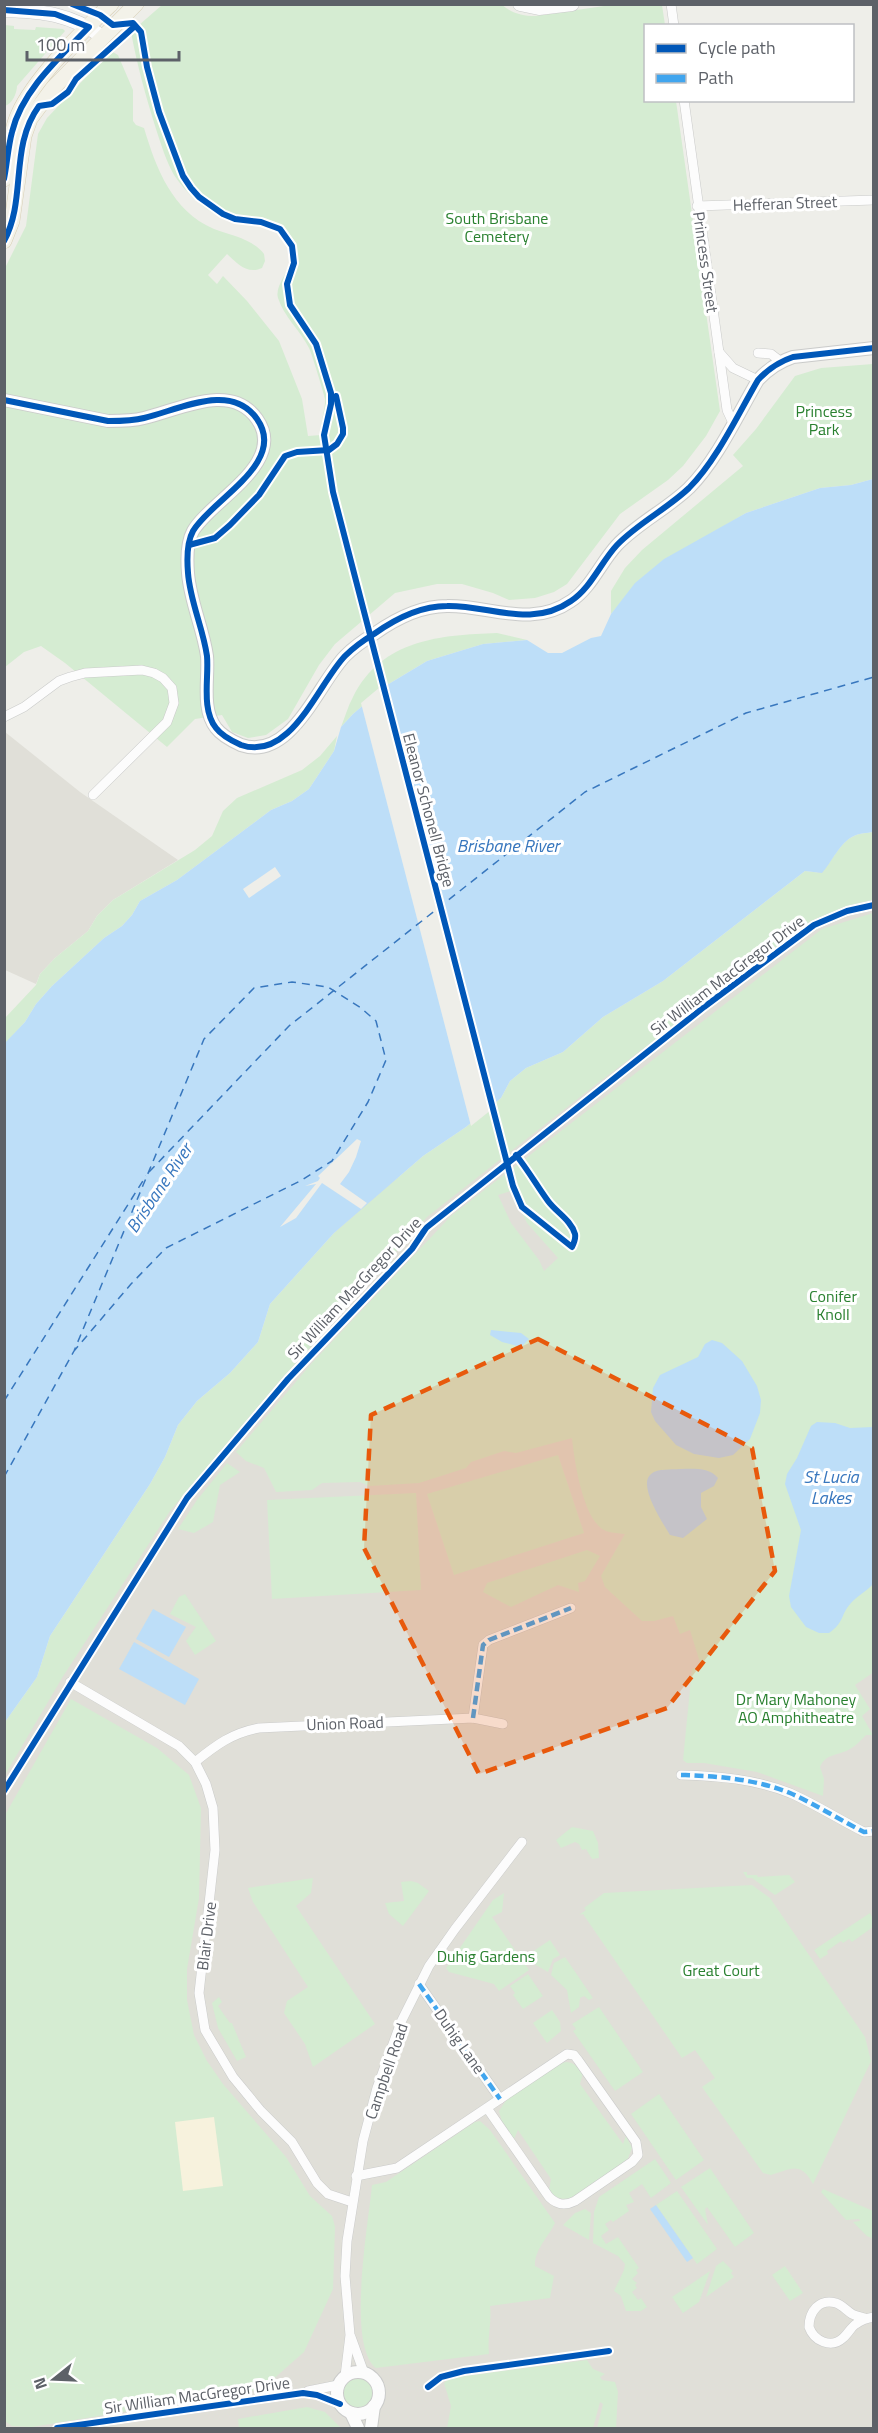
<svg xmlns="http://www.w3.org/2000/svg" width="878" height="2433" viewBox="0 0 878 2433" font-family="'Titillium Web',sans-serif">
<rect width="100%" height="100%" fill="#eeeee9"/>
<g fill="#e0dfd8">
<path d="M5,732L80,792L178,860L113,900L97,916L88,931L55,958L40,974L36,984L5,970Z"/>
<path d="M873,832V2428H5V1722L19,1704L334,1233L384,1188Z"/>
</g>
<g fill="#d5ecd2" fill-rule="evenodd">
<path d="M501,4C511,13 522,16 535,16L611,5H662L665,25L646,26V100L676,101L720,411L706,436L683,466L668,480L620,514L567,584L554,592L535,598L509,600L493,593L462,584H437L395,593L335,644L319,665L288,719L266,735L248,738L232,732L222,715L195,719L167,747L65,663L41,646L24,652L5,667V268L26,226L38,134L47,118L111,51L118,55L133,90V121L136,125L144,128C156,168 172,211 214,229C230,235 253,239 264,254L265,261L262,268C247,275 237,263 227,254L208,275L217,284L223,276L247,301L279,341L302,399L308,436L321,435C320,424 326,406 325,399C324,394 312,354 309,348C300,330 284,317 278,298C273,281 303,264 284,238C271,221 242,226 221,217C202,208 186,193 174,175C166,161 161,144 156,129C146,97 137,65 131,32L162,5Z"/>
<path d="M5,25L14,26V29L35,30L36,27L63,29L65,31L17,86C17,93 12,104 5,106Z"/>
<path d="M873,364V479L851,485L820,488L746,513L714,532L622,601L611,614V591L625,568L642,550L743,466L733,455L756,429L795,376L821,368Z"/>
<path d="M497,633L527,640L483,644L427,661L387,685L353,714L341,727C345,717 348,706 353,697C382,639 441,635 497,633Z"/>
<path d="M337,736L334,751L309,789L292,801L271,810L177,880L140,901L132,915L122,926L104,938L52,986L36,1004L25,1022L5,1044V1018L36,985L40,974L55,958L88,931L97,916L113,900L195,850L212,836L223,811L237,798L302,770L320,756Z"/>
<path d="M873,832V900L846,907L814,920L599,1082L427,1217L271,1391L170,1511L62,1678L5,1775V1722L37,1677L50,1636L150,1484L165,1457L178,1425L197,1401L230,1373L258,1342L270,1304L334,1233L423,1156L466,1127L501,1098L510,1081L526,1068L563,1052L603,1017L663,981L805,871L822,873C832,861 840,842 854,836C859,833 868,833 873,832Z"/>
<path d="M873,913L874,1672L855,1685L870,1709L862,1716L873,1735H866C861,1740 856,1746 850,1749C838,1756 826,1753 820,1767L824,1779L823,1796L757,1772L704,1763H687L683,1760L692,1669L701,1666L690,1630L680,1634L673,1616L654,1621H642L605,1587L601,1576L625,1534C619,1533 612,1533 606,1531C583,1522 574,1459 572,1438L516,1453L504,1451L471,1462L466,1468L419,1483L369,1486L360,1482L322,1483L312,1490L276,1492L264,1468L246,1461L236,1452L312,1363L451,1216L822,929ZM511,1191L527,1223L558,1258L544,1271L539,1260L511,1223L498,1195Z"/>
<path d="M558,1455L584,1533L454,1575L427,1494Z"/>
<path d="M227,1463L240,1472L220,1485L213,1522L194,1533L178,1529L197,1500Z"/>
<path d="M416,1493L421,1590L272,1599L267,1500Z"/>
<path d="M587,1550L600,1556L585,1581L578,1583L579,1592L558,1585L511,1607L483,1592L487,1583Z"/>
<path d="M185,1594L216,1641L195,1655L186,1641L196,1627L170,1614L179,1597Z"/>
<path d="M71,1699L157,1748L189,1775L201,1808L199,1898L187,1969V2000L194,2035L207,2061L223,2084L286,2157L310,2196L332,2216L335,2227L333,2289L304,2352L262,2389L32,2427L12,2426L5,2421V1815Z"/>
<path d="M572,1827L593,1831L598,1843L599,1858L592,1859L586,1849L582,1850L579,1844L575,1842L561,1848L556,1840Z"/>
<path d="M743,1872H747V1875H757L758,1877L789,1875L795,1882L775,1895L752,1878H747Z"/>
<path d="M313,1878L311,1893L296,1906L375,2024L313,2067L305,2044L284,2013L287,2001L308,1987L253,1902L248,1888Z"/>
<path d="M411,1881L418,1883L429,1891L403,1926L389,1914L385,1903L404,1901L401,1882Z"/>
<path d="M752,1885L770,1898L865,2037L871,2061L813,2184C800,2160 790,2170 771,2175L763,2173L702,2087L715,2078L695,2050L682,2058L583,1914L579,1915L586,1910L584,1908L604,1893Z"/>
<path d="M504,1893L502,1912L492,1917L529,1970L499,1991L494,1984L449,1972L446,1968L493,1900Z"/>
<path d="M870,1913L873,1919V1927L852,1942L849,1939L843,1943L841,1941L827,1951L828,1954L820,1959L814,1950Z"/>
<path d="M550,1940L560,1955L553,1959L548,1972L536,1965L529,1954Z"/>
<path d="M565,1957L593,1998L589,2000L584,1996L580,1998L579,2007L571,2013L567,1990L551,1975L554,1963Z"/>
<path d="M528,1974L543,1996L523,2009L513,1995L515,1993L510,1986Z"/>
<path d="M219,1997L222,2002L218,2006L230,2023H232L246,2057L237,2061L218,2028L212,2003Z"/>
<path d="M599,2007L643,2072L615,2091L573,2031L576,2029L572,2024Z"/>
<path d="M552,2010L560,2022L561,2031L547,2043L533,2023Z"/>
<path d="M567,2062C574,2063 578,2067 583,2073L580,2084L623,2144L626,2136L632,2148L627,2161L572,2198C561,2200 556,2199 549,2190L551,2179L518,2130L514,2139L502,2122L499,2111L507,2099L561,2063Z"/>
<path d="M659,2094L704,2160L676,2180L631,2114Z"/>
<path d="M480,2121L490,2130L555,2223C549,2236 534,2250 535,2266L554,2276L550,2298L490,2306C492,2322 487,2337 489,2354L376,2368C346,2345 369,2220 372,2185L386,2182L475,2122Z"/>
<path d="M655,2159L671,2183L651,2198L642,2184L629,2193L634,2202L626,2205L629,2211L613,2222L611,2220L605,2224L609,2230L601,2236L606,2244L618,2237L639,2268L636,2270L638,2273L632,2279L637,2283L635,2285L637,2288L632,2292L638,2300L641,2298L647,2307L641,2311H626L621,2296L614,2291L624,2270L625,2264L618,2256L593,2243L594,2212L599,2197Z"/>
<path d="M710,2168L754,2233L735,2247L707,2207L705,2209L708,2225L681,2187Z"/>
<path d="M823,2189L873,2211V2239L867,2236L853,2222L860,2221L859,2219L846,2220L821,2192Z"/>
<path d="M677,2191L717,2249L697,2264L656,2205Z"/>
<path d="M585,2209L591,2213L589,2240L563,2225L575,2213Z"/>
<path d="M723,2261L733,2271L731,2273L734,2277L706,2297L716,2266Z"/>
<path d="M785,2266L803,2293L790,2301L772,2275Z"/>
<path d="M710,2271L699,2302L683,2313L672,2297Z"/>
<path d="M587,2360L593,2369L605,2374L600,2377L602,2380L615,2382L618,2392L616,2428H597L603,2404L600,2402L593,2428H447L451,2406L444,2383L450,2378Z"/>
<circle cx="358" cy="2393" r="15"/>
<path d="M307,2407L325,2412L341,2428H239L238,2419Z"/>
</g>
<path fill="#f7f2dd" d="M214,2117L223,2186L183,2191L175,2122Z"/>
<g fill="#bddef8">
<path d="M873,479V832C868,833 859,833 854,836C840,842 832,862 822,873L805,871L663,981L603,1017L563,1052L526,1068L510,1081L501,1098L466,1127L423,1156L334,1233L270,1304L258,1342L230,1373L197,1401L178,1425L165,1457L150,1484L50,1636L37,1677L5,1722L4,1044L25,1022L36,1004L52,986L104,938L122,926L132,915L140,901L177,880L271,810L292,801L309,789L334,751L341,727L353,714L387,685L427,661L483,644L527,640L548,653H562L591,638L601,636L611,614L635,583L664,559L746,513L820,488L851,485Z"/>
<path d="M491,1330L521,1333L529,1339L521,1347L502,1342L490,1335Z"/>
<path d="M712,1340L722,1343L742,1361L757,1386L761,1400L760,1413L750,1439L733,1455L719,1458L694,1454L676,1445L655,1421L651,1412L653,1388L660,1375L698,1357L705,1344Z"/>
<path d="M817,1422L835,1423L850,1428L873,1427V1584C867,1591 857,1596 851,1603C840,1615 845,1622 829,1633H819L806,1627L791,1607L789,1596L801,1530L785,1484L787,1474L797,1458L811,1426Z"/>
<path d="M680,1469C693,1469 709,1467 718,1478L714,1486L701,1493V1507L707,1519L683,1538L670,1535C663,1523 637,1485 651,1474C658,1468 671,1470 680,1469Z"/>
<path d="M153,1609L186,1627L169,1657L136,1639Z"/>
<path d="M134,1642L199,1679L185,1705L119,1669Z"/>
<path d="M656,2205L693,2258L687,2262L650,2209Z"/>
</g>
<g fill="#eeeee9">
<path d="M386,682L496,1106L471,1126L361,703Z"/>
<path d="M275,867L281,876L249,898L243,889Z"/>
<path d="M357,1139L361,1141L356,1157L349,1172L340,1184L367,1203L361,1209L322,1183L296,1218L280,1227L316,1184L305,1186L318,1181L320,1178L318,1176Z"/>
</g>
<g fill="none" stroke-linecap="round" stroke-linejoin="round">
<g stroke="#3877be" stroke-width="1.5" stroke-dasharray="8 6" stroke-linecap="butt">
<path d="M149,1172L289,1026L585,792L746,713L874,677"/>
<path d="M4,1401L146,1176"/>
<path d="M4,1477L74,1351L204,1039L254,988L292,982L328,987L361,1008L376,1021L386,1060L368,1102L332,1161L302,1180L166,1248L131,1284L74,1351"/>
</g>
<g stroke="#cacbca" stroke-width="10">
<g id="minor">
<path d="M671,4L674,26"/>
<path d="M684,100L727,410L733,423"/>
<path d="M697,206L874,200"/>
<path d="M719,352L733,368L758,380"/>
<path d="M758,353L771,354L780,361"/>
<path d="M4,717L24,707L59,681L70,677L85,673L142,670L154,673L163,678L172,688L174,703L167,722L93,795"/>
<path d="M70,1682L179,1746L195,1762L206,1784L213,1808L215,1850L199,1993L205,2030L233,2077L261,2111L292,2142L317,2183L328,2194L352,2202"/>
<path d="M473,1718L483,1645L489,1640L571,1608"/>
<path d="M195,1762C216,1745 232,1733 259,1728L473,1718L503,1724"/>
<path d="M681,1775C718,1776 755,1779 790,1793C813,1803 840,1820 864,1832L874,1831"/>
<path d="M4,1791L187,1498L288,1379L412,1249L426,1228L704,1007L814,925L847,911L874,905"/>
<path d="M419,1984L500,2099"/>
<path d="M356,2176L397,2168L567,2054L574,2055L578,2060L636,2142L638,2155L632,2162L575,2201C565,2206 557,2205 549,2197L487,2108"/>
<path d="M865,2318C861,2317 856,2316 852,2314C846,2310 842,2305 836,2303C819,2298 809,2312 809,2327C814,2341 831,2349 843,2338C848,2334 851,2327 856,2324C861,2320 867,2318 874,2317"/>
<path d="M351,2337L364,2373"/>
<path d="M345,2376L350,2335L345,2276L347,2241L363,2141L377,2088L401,2022L429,1966L455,1929L522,1842"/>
<path d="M308,2391L338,2385"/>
<path d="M57,2428L303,2393L317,2395L340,2404"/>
</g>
</g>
<g stroke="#cacbca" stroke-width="14">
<g id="tertiary">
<path d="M4,400L108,421C120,421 133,421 144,418C179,410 231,381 257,419C288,463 211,500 193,531C187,542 187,561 188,573C190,601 203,628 207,656C209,678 201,709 216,728C222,736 232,741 241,745C291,762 318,684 345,656C353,648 364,640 374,634C395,619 420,606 447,606C489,605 531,629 571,601C591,588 601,562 617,545C638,523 667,509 689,488C717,460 738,414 758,380C768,369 778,362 793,357L874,348"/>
<circle cx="358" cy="2393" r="21"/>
<path d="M351,2413L358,2428"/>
<path d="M371,2428L374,2406"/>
</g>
</g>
<g stroke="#cacbcb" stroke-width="15">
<g id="secondary">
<path d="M520,4L539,8L572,4"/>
<path d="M4,10C43,11 70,14 103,37"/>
</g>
</g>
<g stroke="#d8cfb5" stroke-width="16">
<g id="primary">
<path d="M4,179C9,158 9,135 18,115C34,78 81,33 111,4"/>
<path d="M4,241L12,221L24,136L30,119L53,88L136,4"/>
</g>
</g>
<use href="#minor" stroke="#fcfcfc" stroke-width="9"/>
<use href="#tertiary" stroke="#fcfcfc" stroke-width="12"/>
<use href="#secondary" stroke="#fcfcfc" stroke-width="14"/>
<use href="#primary" stroke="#f3f2e9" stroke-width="15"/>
<g stroke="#40a5ee" stroke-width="4.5" stroke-dasharray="9 4.5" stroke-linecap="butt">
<path d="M473,1718L483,1645L489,1640L571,1608"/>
<path d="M681,1775C718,1776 755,1779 790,1793C813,1803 840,1820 864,1832L874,1831"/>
<path d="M419,1984L500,2099"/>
</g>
<g stroke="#fff" stroke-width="10">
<g id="cycleway">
<path d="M72,4L100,15L113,25L133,23L141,32L147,67L159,112L183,176L191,188L199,197L223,214L235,219L261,222L280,229L292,246L294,263L287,284L290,305L316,344L331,393V404L324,435L333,492L513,1186L522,1207L572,1247C574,1243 576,1239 575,1234C571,1220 556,1212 548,1201C537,1186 528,1170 516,1155"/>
<path d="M4,10L55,14L89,27C60,57 22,90 12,132C8,147 7,164 4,179"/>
<path d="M4,241C27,199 9,147 39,106L52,104L68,92L76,79L135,26"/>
<path d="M4,400L108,421C120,421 133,421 144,418C179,410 231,381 257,419C288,463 211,500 193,531C187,542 187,561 188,573C190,601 203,628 207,656C209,678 201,709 216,728C222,736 232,741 241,745C291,762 318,684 345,656C353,648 364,640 374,634C395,619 420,606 447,606C489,605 531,629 571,601C591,588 601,562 617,545C638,523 667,509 689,488C717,460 738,414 758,380C768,369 778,362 793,357L874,348"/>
<path d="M189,545L215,538L230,525L259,495L285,456L297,452L329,450L337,444L343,434V428L336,396"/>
<path d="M4,1791L187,1498L288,1379L412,1249L426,1228L704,1007L814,925L847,911L874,905"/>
<path d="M428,2387L441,2377L464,2371L609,2351"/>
<path d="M57,2428L303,2393L317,2395L340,2404"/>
</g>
</g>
<use href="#cycleway" stroke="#0057b8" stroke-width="6"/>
</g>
<path fill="#e8590c" fill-opacity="0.2" stroke="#e8590c" stroke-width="4.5" stroke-dasharray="12 8" stroke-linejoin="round" d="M538,1339L752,1448L775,1571L667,1708L479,1774L364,1548L371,1415Z"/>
<g text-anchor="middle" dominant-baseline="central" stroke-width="6" stroke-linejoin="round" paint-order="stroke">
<g font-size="16" fill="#5d6168" stroke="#fff">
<text transform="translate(785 203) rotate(-2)">Hefferan Street</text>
<text transform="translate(706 262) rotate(82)">Princess Street</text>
<text transform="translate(429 810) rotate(75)">Eleanor Schonell Bridge</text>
<text transform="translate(727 975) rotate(-37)">Sir William MacGregor Drive</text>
<text transform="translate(354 1288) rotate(-47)">Sir William MacGregor Drive</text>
<text transform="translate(345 1723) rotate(-2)">Union Road</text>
<text transform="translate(206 1936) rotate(-83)">Blair Drive</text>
<text transform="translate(460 2041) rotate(55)">Duhig Lane</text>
<text transform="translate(386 2071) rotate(-71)">Campbell Road</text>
<text transform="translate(197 2395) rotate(-8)">Sir William MacGregor Drive</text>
</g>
<g font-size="16" fill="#2a8130" stroke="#fff">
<text x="497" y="218">South Brisbane<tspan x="497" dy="18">Cemetery</tspan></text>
<text x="824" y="411">Princess<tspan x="824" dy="18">Park</tspan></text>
<text x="833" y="1296">Conifer<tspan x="833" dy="18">Knoll</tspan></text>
<text x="796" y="1699">Dr Mary Mahoney<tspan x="796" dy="18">AO Amphitheatre</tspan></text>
<text x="486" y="1956">Duhig Gardens</text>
<text x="721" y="1970">Great Court</text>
</g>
<g font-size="18" font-style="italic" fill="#3877be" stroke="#fff">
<text x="508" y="845">Brisbane River</text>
<text transform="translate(159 1188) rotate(-56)">Brisbane River</text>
<text x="831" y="1476">St Lucia<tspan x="831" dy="21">Lakes</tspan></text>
</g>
</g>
<rect width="878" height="2433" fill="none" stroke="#5d6168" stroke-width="12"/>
<rect x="644" y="24" width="210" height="78" fill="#ffffff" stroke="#bec0c3" stroke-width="1.5"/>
<rect x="656" y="44" width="30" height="9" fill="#0057b8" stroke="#bec0c3" stroke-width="1.5"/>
<text x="698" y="54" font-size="18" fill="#5d6168">Cycle path</text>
<rect x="656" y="74" width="30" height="9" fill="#40a5ee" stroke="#bec0c3" stroke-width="1.5"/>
<text x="698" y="84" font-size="18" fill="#5d6168">Path</text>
<g transform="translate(54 2379) rotate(252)" stroke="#ffffff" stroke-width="4.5" paint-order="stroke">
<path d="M0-4.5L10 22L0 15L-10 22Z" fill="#5d6168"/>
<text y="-9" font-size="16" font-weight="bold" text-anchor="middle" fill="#5d6168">N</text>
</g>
<path d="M27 51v9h152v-9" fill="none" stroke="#5d6168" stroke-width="3"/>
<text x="36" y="51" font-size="18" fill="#5d6168" stroke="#ffffff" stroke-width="4.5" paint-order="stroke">100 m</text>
</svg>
